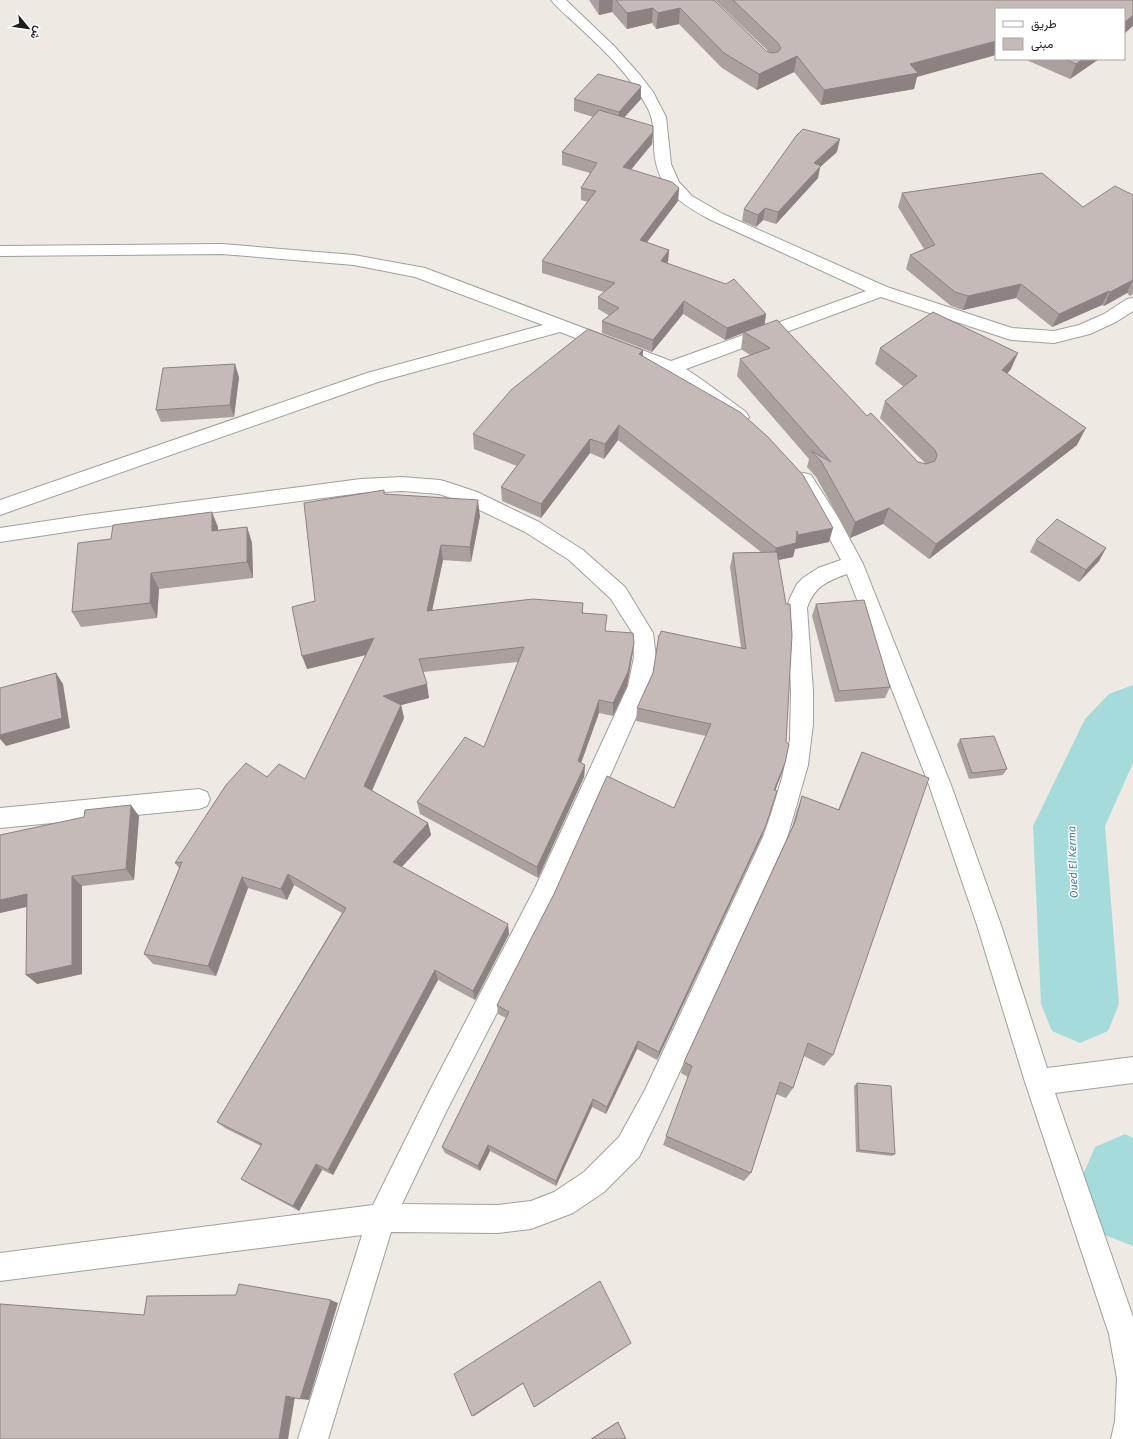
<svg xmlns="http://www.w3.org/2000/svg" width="1133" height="1439" viewBox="0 0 1133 1439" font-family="'Fira Sans',Vazirmatn,sans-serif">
<rect width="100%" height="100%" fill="#efe9e4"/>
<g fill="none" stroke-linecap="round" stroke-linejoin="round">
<g fill="#a5dbdb" fill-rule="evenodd">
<path d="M1133,685V763L1105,826L1119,1004L1108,1031L1080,1043L1052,1031L1041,1004L1033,826L1085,719L1109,694Z"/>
<path d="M1125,1134L1133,1138V1246L1102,1234L1090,1203L1082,1177L1095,1147Z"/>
</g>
<g stroke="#9f9f9f" stroke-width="2">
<g id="minor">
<path d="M551,0H566L615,47L640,75L653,92L666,117L671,164L679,182L692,196L723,214L887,287L1012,328L1054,331L1079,325L1104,314L1127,299L1133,298V311L1116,322L1090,334L1054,343L1011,340L881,297L686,369L701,379L746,412L749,417L746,422L740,423L734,422L689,387L665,372L560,332L378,382L0,515V500L367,373L543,325L415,277L354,265L222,254L0,256V246L222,244L354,255L425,268L671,361L866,291L711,220C679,203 656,188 654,148C654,134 654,119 647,107C631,76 605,51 580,28C571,19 559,10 551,0Z"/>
<path d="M804,473L811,475L838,517L863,564L951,785L1001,925L1047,1068L1133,1057V1083L1055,1093L1133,1317V1439H1111L1115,1421L1117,1378L1109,1334L1025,1082L977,925L929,785L847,574C827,581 814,587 807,608L813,691V724L808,765L794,814L787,838L663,1108L639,1157L604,1192L573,1213L531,1229L498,1233L391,1232L328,1439H298L362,1235L0,1281V1253L373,1205L429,1092L535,888L628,686L634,657L633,634L611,599L569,560L525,532L463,502L439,494L402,491L361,493L86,529L0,542V528L86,515L361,479L402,477L440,480L447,482L477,492L539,522L583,550L625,587L653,633L656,657L650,686L553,904L447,1110L402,1204L498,1205L531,1201L554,1192L584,1172L619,1137L645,1090L763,837L771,814L782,778L790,740L791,691L787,608L790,598L797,584L803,578L818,568L841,560L823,526L794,480L797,475Z"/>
<path d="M199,789L207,792L210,799L207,806L199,809L0,828V808Z"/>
</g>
</g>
<use href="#minor" fill="#fff" fill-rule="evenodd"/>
</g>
<g fill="#aaa09e">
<path d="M589,0H714L766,51L769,52L715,0H1133L996,9L917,77L914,89L821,105L794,72L757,90L722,68L679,24L656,29L652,23L627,29L612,12L599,15Z"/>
<path d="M1024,59H1099L1070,79Z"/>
<path d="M641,87V99L624,118L653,132L652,144L631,170L679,188L678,201L646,242L669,250L668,262L667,263L766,314L765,324L918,462L926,464L880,418L885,401L904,387L875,364L880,348L1011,369L1007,374L1077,445L929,559L883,524L850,538L816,477L807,467L809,459L737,376L740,359L750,355L741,349L743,333L725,340L683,314L652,352L602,333V321L610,316L598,309V297L604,292L542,273V261L588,202L581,200V188L590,173L562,165V152L593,117L574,111V99Z"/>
<path d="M837,152L820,167L818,178L776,224L763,220L756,227L742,221L744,209Z"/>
<path d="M902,193L1083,207L1133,195V294L1130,296L1127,293L1104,306L1102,305L1052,327L1016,298L963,310L951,306L906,269L910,255L924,249L898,207Z"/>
<path d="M643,350V356L829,542L795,549L793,557L778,560L786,742L785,763L775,791L762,836L657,1060L637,1049L606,1114L592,1107L556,1186L490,1151L480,1171L445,1153L442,1147L506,1018L498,1014L497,1005L674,808L706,736L636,721L637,708L741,648L730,567L733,553L761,552L618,440L604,459L590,453L541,518L502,501L501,487L517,466L474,449L473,434Z"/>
<path d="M239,377L234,417L161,422L156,410Z"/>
<path d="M385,494L480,516L471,562L443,560L432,610L583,603V613L606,631L634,643L632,657L627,686L613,716L599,713L581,763L585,765L584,777L538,878L420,814L417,802L484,747L518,662L423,672L429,698L401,705L404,718L372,791L428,823L431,835L402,867L509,934L475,1000L438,980L333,1175L322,1170L299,1211L249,1184L241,1179L261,1146L225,1128L217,1122L342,913L294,885L287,900L248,888L216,976L153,964L144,954L179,868L175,863L267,777L305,779L366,655L307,669L315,601Z"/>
<path d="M218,527V530L247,527L252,543L253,578L159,589L157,618L81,627L72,612Z"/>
<path d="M1036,540L1106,548L1099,561L1079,582L1030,552Z"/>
<path d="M816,604L890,687L885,698L835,702L812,616Z"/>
<path d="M960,739L1007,769L1003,775L969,779L957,745Z"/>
<path d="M862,752L833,1055L824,1066L804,1056L793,1088L786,1098L776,1094L751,1173L744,1181L663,1145L688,1077L681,1073L684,1062L791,831L796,813L802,796L838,810L854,770Z"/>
<path d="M139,816L134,880L82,886V974L37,984L27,907L0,913V835Z"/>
<path d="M857,1083L895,1154L892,1156L856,1152L854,1086Z"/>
<path d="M617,1422H618L626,1439H590Z"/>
</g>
<g fill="#8b8281">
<path d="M599,0H613L612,12L599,15Z"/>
<path d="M653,8L652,23L627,29V13Z"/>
<path d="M680,8L679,24L656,29L658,13Z"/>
<path d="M1133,15V26L1124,34V23Z"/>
<path d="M996,41V55L917,77L914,89L821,105L824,90L910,64Z"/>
<path d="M797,56L794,72L757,90L759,74Z"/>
<path d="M1083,59H1099L1070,79L1076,64Z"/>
<path d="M641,87V99L618,124L619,112Z"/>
<path d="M653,132L652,144L622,180L623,167Z"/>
<path d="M840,139L837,152L820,167L818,178L776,224L778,212L814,163Z"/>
<path d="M679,188L678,201L639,253L640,240Z"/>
<path d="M765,208L763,220L756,227L758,215Z"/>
<path d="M669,250L668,262L660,273L661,261Z"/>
<path d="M1133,280L1127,293L1104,306L1110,292Z"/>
<path d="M1021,284L1016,298L963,310L968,296Z"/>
<path d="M1109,291L1102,305L1052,327L1059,314Z"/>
<path d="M684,301L683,314L652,352L653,340Z"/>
<path d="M766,314L764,326L744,332L743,333L725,340L727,328Z"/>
<path d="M643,350L642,365L639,354Z"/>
<path d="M1018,353L1011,369L995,387L1002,370Z"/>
<path d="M235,364L239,377L234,417L230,405Z"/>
<path d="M619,425L618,440L604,459L605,444Z"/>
<path d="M1086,428L1077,445L929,559L936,544Z"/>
<path d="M590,439V453L541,518V504Z"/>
<path d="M478,500L480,516L471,562L470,547Z"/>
<path d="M889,508L883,524L850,538L855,522Z"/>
<path d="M212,512L218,527V547L212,531Z"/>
<path d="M247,527L252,543L253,578L247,562Z"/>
<path d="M833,528L829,542L795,549L793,557L773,561L776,548L796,543L798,535Z"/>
<path d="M441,545L443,560L429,625L427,611Z"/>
<path d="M1106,548L1099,561L1079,582L1086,570Z"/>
<path d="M151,573L159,589L157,618L150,603Z"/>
<path d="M374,638L378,652L307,669L302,656Z"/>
<path d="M634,643L632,657L627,686L613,716V703Z"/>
<path d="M56,673L63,684L70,728L6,746L0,739V735Z"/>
<path d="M427,684L429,698L401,705L404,718L368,799L364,786L383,696Z"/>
<path d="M599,700V713L577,774L578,761Z"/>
<path d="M785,763L781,776L770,803L774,790Z"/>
<path d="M585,765L584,777L538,878L537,867Z"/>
<path d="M131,805L139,816L134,880L126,869Z"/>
<path d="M428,823L431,835L396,873L393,862Z"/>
<path d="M766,825L762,836L657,1060L659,1052Z"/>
<path d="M288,874L294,885L287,900L281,889Z"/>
<path d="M72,876L82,886V974L37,984L26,975Z"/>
<path d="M242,877L248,888L216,976L208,966Z"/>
<path d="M27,894L38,904L0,913V900Z"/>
<path d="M508,924L509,934L475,1000L473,991Z"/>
<path d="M435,970L438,980L333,1175L328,1170Z"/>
<path d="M638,1041L637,1049L606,1114L607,1107Z"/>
<path d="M593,1099L592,1107L556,1186V1181Z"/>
<path d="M488,1145L490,1151L480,1171L478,1166Z"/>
<path d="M316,1164L322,1170L299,1211L293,1206Z"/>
<path d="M331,1300L338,1303L309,1400L300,1399Z"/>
<path d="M631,1343L630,1344L535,1407H534Z"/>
<path d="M523,1383H524L474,1416H472Z"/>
<path d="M286,1396L295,1397L288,1439H279Z"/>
</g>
<g fill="#c6bab8" stroke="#8b8281">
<path d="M616,0H714L766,51L772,53L778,52L781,48L778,43L733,0H1133V15L1124,23V9H996V41L910,64L918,73L824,90L797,56L759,74L724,53L680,8L658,13L653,8L627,13Z"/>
<path d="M1065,59H1083L1076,64Z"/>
<path d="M598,74L640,85L641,87L619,112L574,99Z"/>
<path d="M599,110L653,126V132L623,167L672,182L679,188L640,240L669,250L661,261L726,284L734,279L766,314L727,328L684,301L653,340L602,321L619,308L598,297L615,283L542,261L596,191L581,188L597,163L562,152Z"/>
<path d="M803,129L840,139L814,163L821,166L778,212L765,208L758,215L744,209L796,136Z"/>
<path d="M1042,173L1083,207L1115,186L1133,195V280L1110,292L1109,291L1059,314L1021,284L968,296L955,292L910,255L935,245L902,193Z"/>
<path d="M933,312L1018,353L1002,370L1086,428L936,544L889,508L855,522L821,461L811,451L831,462L740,359L770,348L744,332L777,320L867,416L871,413L918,462L926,464L935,461L937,455L935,450L885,401L917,376L880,348Z"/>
<path d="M588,329L643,350L639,354L740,412L768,437L803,475L833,528L798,535L797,531L796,543L776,548L619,425L605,444L590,439L541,504L501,487L525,455L473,434L511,390Z"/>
<path d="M235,364L230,405L156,410L163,368Z"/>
<path d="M384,490V494L478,500L470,547L441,545L427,611L533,599L583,603L582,613L607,615L605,631L633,633L634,643L628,672L613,703L599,700L578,761L585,765L537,867L417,802L465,737L484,747L524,647L419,659L427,684L383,696L401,705L364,786L428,823L393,862L508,924L473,991L435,970L328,1170L316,1164L293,1206L241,1179L262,1144L217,1122L346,908L288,874L281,889L242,877L208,966L144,954L182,862L175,863L226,785L246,763L267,777L279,764L305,779L374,638L302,656L292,607L315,601L304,503Z"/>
<path d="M212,512V531L247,527V562L151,573L150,603L72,612L78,543L111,539L113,525Z"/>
<path d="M1057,519L1106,548L1086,570L1036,540Z"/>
<path d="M777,552L786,604H790L792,635L786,742L789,744L785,763L774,790L777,791L766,825L659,1052L638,1041L607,1107L593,1099L556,1181L488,1145L478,1166L442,1147L509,1012L497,1005L554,894L607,776L674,808L711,724L637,708L653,673L659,635H660L661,631L746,649L733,553Z"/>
<path d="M864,600L890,687L839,691L816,604Z"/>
<path d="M56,673L62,718L0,735V688Z"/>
<path d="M994,736L1007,769L972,773L960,739Z"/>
<path d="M862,752L929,778L833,1055L808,1043L793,1088L780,1082L751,1173L666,1136L692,1066L684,1062L795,822L802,796L839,810Z"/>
<path d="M131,805L126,869L72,876V965L26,975L27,894L0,900V835L84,817L85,810Z"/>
<path d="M857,1083L891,1086L895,1154L859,1150Z"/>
<path d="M600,1281L631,1343L534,1407L523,1383L472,1416L454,1374Z"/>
<path d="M239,1284L331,1300L300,1399L286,1396L279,1439H0V1304L144,1315L147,1296L236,1295Z"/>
<path d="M618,1422L626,1439H592Z"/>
</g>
<g text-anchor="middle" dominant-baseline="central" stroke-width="3" stroke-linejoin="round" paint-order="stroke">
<g font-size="11" font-style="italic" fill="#437d94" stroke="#fff">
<text transform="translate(1073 862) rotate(-92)">Oued El Kerma</text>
</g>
</g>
<rect x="995" y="8" width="130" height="52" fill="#ffffff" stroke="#a5a5a5"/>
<rect x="1003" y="21" width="20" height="6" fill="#ffffff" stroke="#a5a5a5"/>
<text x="1031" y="28" font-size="12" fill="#1e1e1e">طريق</text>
<rect x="1003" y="38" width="20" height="12" fill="#c6bab8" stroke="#a5a5a5"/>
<text x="1031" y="48" font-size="12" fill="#1e1e1e">مبنى</text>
<g transform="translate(28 28) rotate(119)" stroke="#ffffff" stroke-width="3" paint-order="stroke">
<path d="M0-3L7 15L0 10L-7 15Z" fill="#1e1e1e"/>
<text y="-6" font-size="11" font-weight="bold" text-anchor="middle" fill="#1e1e1e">ش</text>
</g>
</svg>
